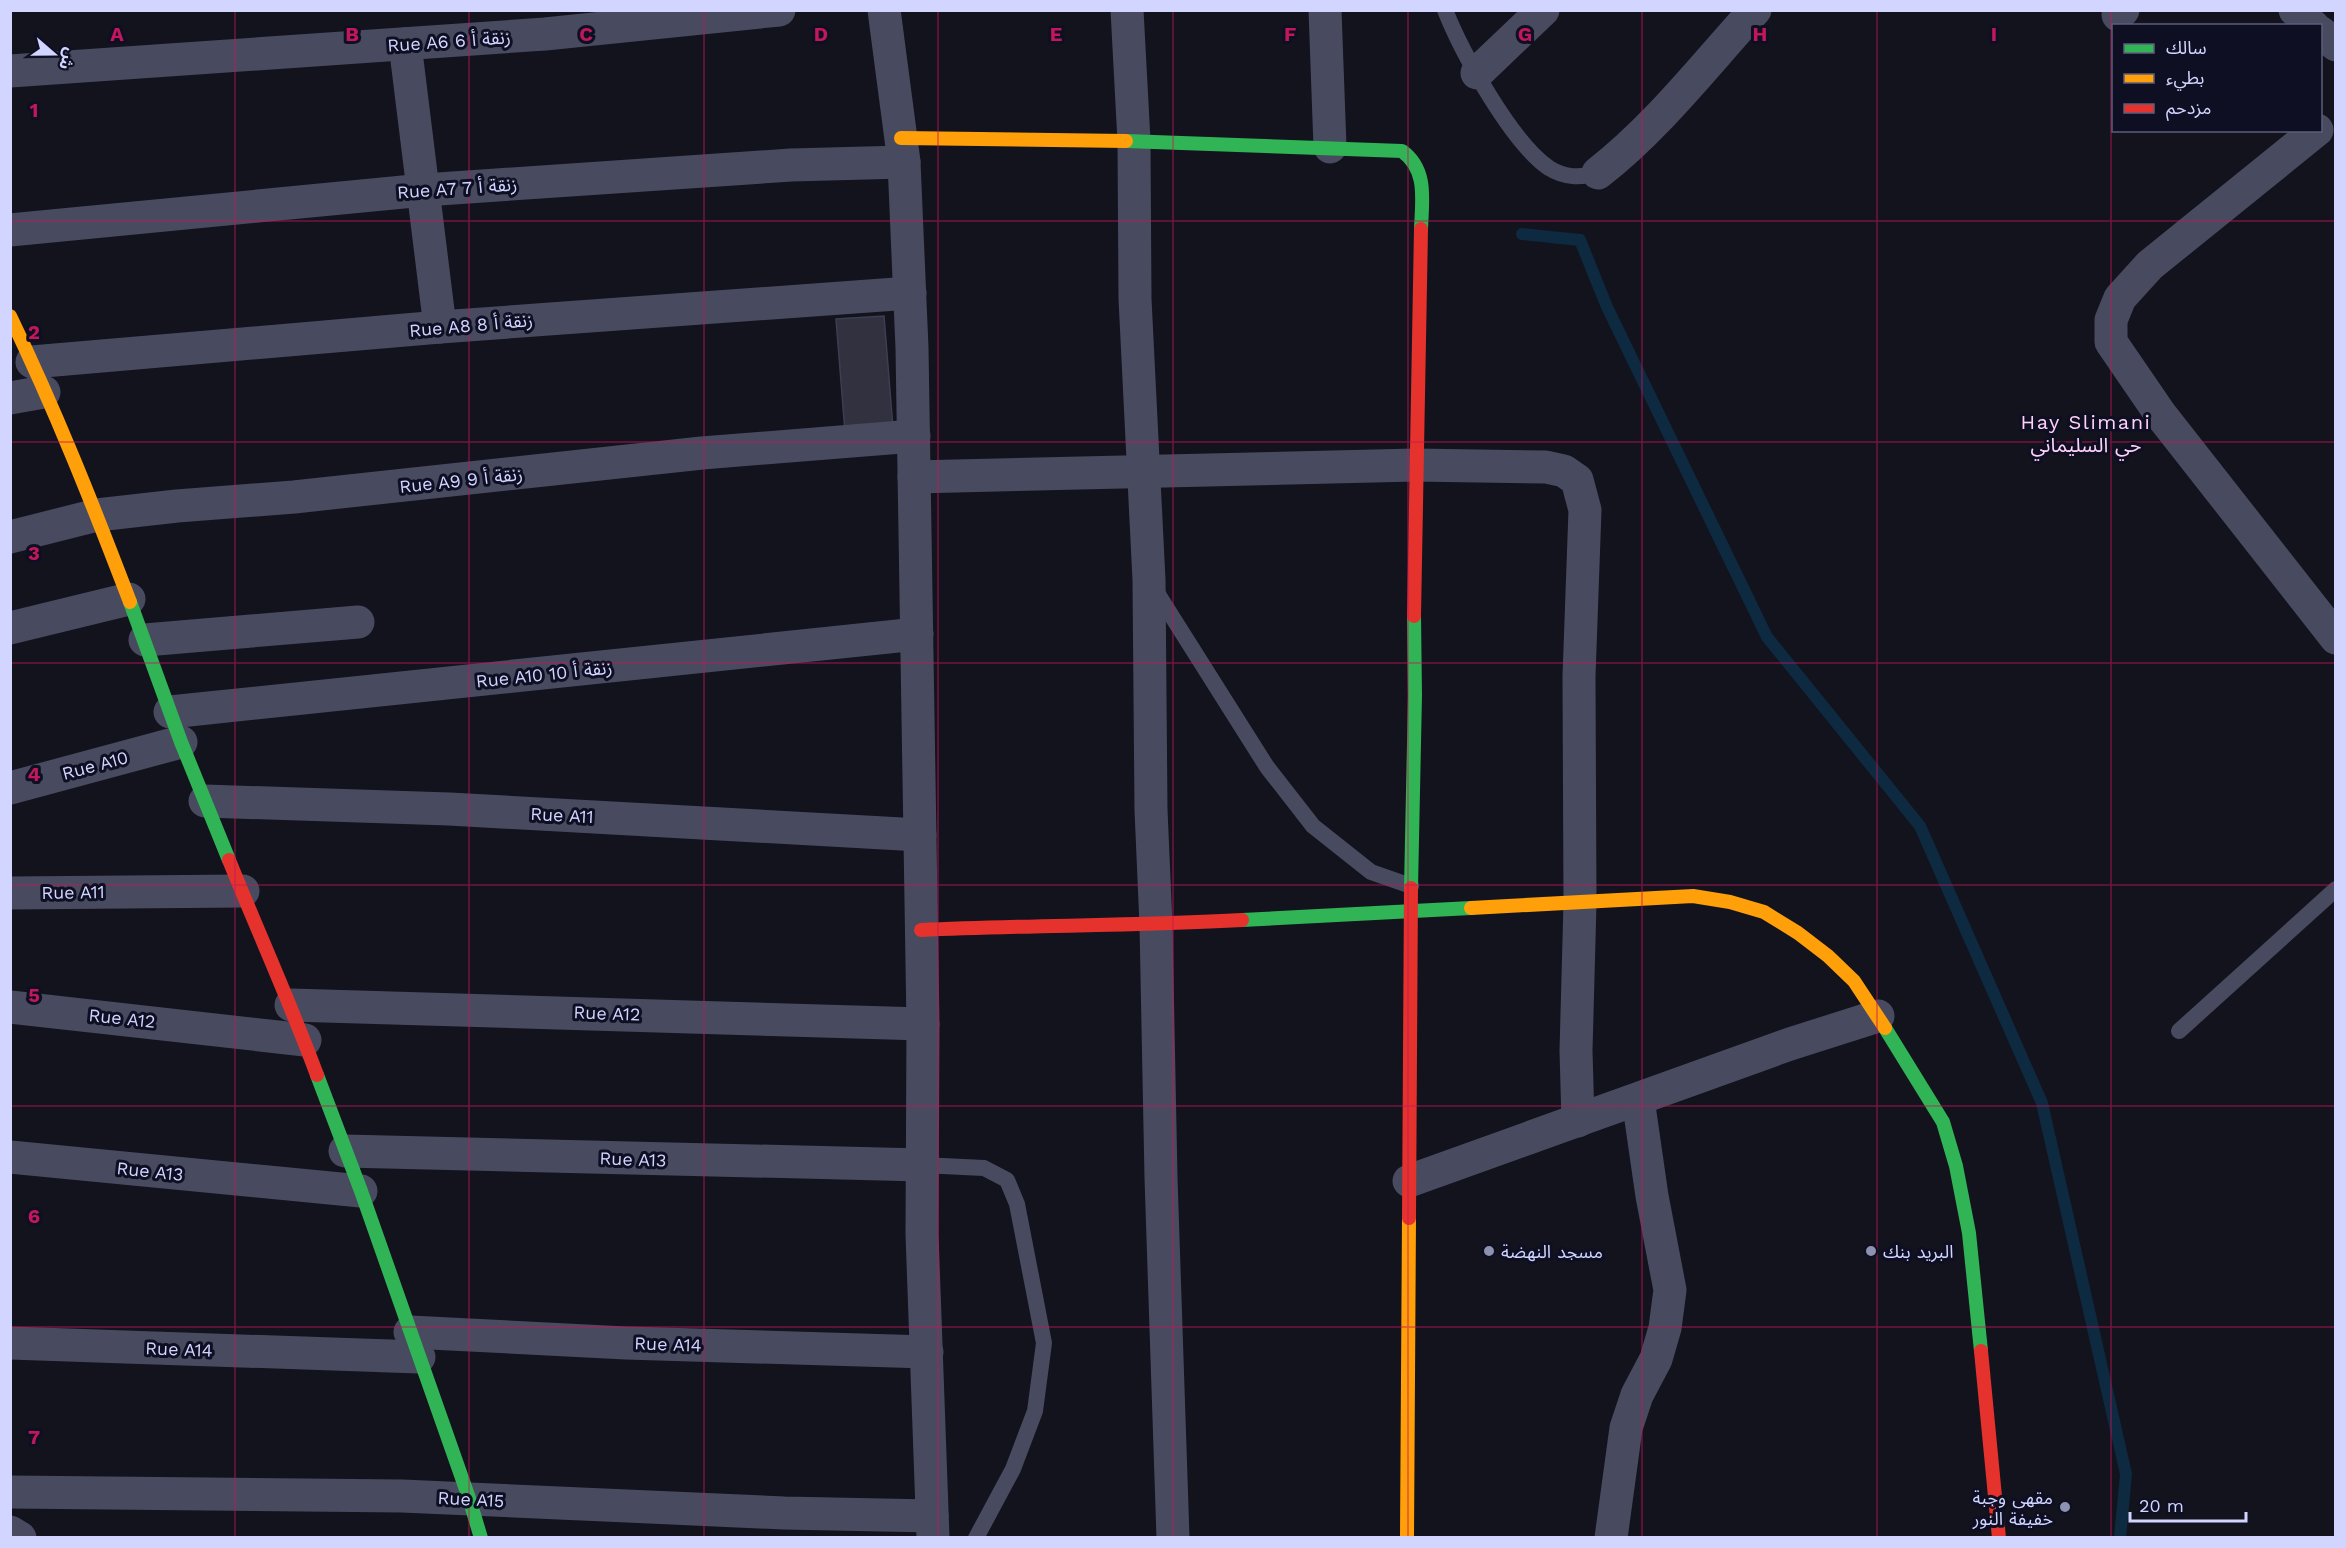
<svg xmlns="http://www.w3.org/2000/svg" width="2346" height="1548" viewBox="0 0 2346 1548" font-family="'Work Sans','Noto Sans Arabic',sans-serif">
<rect width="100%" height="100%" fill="#13131e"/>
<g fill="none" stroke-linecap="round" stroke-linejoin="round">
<path stroke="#0d2a41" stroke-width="12" d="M1522,234L1580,240L1607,307L1767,637L1920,826L2042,1103L2126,1474L2120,1538"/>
</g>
<path fill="#313140" stroke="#3d3e52" stroke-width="1.5" d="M884,316L893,428L845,432L836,319Z"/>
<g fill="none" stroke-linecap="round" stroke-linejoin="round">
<g stroke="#484b5f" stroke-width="16">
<path d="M1445,10C1462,53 1512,143 1549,168C1565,178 1580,178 1598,173"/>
<path d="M1154,588L1267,767L1313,826L1371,872L1411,886"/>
<path d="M2179,1031L2336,889"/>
<path d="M922,1165L984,1168L1007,1180L1017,1204L1044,1343L1035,1411L1013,1469L976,1538"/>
</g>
<g stroke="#484b5f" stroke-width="33">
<path d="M884,10L904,162L912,348L923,1024L922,1234L933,1538"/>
<path d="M1127,10L1134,141L1135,299L1149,580L1151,810L1156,925L1161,1178L1173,1538"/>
<path d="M1325,10L1330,147"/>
<path d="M2295,10L2313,26"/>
<path d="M2118,15L2123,10"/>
<path d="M2320,32L2336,45"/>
<path d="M405,44L440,327"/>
<path d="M10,71L545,34L779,10"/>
<path d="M1477,73L1543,10"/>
<path d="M2317,130L2150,265L2120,298L2111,320V342L2161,415L2336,638"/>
<path d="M1598,173C1657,127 1704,66 1755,10"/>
<path d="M10,230L424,190L791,165L904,162"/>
<path d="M32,362L440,327L910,293"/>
<path d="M10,398L44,392"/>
<path d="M914,477L1415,465L1546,467L1564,471L1577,480L1585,510L1579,676L1580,903L1576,1051L1578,1121"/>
<path d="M10,537L97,515L177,506L294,497L702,453L914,436"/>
<path d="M10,628L129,599"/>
<path d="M145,640L358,622"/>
<path d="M170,712L917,634"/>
<path d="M10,788L181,742"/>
<path d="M205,801L449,809L920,835"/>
<path d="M10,893L243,891"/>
<path d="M291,1005L923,1024"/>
<path d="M10,1007L305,1040"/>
<path d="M345,1151L922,1165"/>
<path d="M10,1157L361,1191"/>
<path d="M1409,1181L1790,1044L1878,1016"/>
<path d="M410,1332L626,1343L927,1352"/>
<path d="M10,1343L419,1357"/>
<path d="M10,1492L402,1496L784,1513L932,1516"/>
<path d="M10,1532L20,1538"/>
<path d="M1611,1538L1626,1428L1637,1395L1656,1359L1665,1328L1670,1290L1652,1196L1638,1099"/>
</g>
<g stroke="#30b455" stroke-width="14">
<path d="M1126,141L1402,151C1428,170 1422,200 1421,229"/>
<path d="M130,602L181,742L229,860"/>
<path d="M1411,888L1415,695L1414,616"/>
<path d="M1242,920L1471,908"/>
<path d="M1885,1028L1943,1122L1956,1166L1969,1233L1981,1351"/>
<path d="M317,1075L361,1191L469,1498L481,1538"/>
</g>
<g stroke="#ff9f0a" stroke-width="14">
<path d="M901,138L1126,141"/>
<path d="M10,316C55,409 93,505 130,602"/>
<path d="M1471,908L1693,896L1730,902L1764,912L1798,933L1828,956L1854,981L1885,1028"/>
<path d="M1407,1538L1409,1218"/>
</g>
<g stroke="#e5322d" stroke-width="14">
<path d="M1414,616L1421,229"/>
<path d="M229,860C258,932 290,1002 317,1075"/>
<path d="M921,930C1028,925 1135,926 1242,920"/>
<path d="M1409,1218L1411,888"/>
<path d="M1981,1351L1999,1538"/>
</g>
</g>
<path fill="none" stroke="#c2185b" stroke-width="1.5" stroke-opacity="0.55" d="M235,10V1538M469,10V1538M704,10V1538M938,10V1538M1173,10V1538M1408,10V1538M1642,10V1538M1877,10V1538M2111,10V1538M10,221H2336M10,442H2336M10,663H2336M10,885H2336M10,1106H2336M10,1327H2336"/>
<g fill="#8e91b0" stroke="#0e0f23" stroke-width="2">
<circle cx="1489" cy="1251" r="6"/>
<circle cx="1871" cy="1251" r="6"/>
<circle cx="2065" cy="1507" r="6"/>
</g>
<g text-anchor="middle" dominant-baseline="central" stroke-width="6" stroke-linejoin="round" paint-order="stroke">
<g font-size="18" fill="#d1d5ff" stroke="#0e0f23">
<text transform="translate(449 41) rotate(-4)">Rue A6 زنقة أ 6</text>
<text transform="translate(457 188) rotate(-4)">Rue A7 زنقة أ 7</text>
<text transform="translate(471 325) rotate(-5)">Rue A8 زنقة أ 8</text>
<text transform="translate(461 480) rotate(-6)">Rue A9 زنقة أ 9</text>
<text transform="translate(544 674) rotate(-6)">Rue A10 زنقة أ 10</text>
<text transform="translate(95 765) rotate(-15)">Rue A10</text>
<text transform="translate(562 815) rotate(3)">Rue A11</text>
<text transform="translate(73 892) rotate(-1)">Rue A11</text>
<text transform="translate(607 1013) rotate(2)">Rue A12</text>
<text transform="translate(122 1018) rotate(6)">Rue A12</text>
<text transform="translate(633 1159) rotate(2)">Rue A13</text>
<text transform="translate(150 1171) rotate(6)">Rue A13</text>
<text transform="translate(668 1344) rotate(2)">Rue A14</text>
<text transform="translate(179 1349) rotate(2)">Rue A14</text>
<text transform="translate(471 1499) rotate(3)">Rue A15</text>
</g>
<g font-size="18" fill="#d1d5ff" stroke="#0e0f23" text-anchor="start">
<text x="1501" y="1251">مسجد النهضة</text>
<text x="1883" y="1251">البريد بنك</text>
<text x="2053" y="1497" text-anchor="end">مقهى وجبة<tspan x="2053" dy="21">خفيفة النور</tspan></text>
</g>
<g font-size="20" letter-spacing="1.5" fill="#ffd3f8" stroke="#0e0f23">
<text x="2086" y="422">Hay Slimani<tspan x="2086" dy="23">حي السليماني</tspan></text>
</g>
</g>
<g font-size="20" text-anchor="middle" font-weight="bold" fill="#c2185b" stroke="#0e0f23" stroke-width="6" stroke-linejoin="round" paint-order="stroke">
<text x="117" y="41">A</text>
<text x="352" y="41">B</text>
<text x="586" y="41">C</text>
<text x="821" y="41">D</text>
<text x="1056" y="41">E</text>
<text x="1290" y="41">F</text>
<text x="1525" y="41">G</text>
<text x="1760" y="41">H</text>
<text x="1994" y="41">I</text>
<text x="34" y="117">1</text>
<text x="34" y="339">2</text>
<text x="34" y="560">3</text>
<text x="34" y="781">4</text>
<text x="34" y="1002">5</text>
<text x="34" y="1223">6</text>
<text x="34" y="1444">7</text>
</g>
<rect width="2346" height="1548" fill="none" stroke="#d1d5ff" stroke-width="24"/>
<rect x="2112" y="24" width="210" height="108" fill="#0e0f23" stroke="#5c5e7b" stroke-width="1.5"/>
<rect x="2124" y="44" width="30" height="9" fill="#30b455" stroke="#5c5e7b" stroke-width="1.5"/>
<text x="2166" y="54" font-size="18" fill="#d1d5ff">سالك</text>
<rect x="2124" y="74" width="30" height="9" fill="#ff9f0a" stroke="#5c5e7b" stroke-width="1.5"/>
<text x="2166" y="84" font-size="18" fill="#d1d5ff">بطيء</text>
<rect x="2124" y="104" width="30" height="9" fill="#e5322d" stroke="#5c5e7b" stroke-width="1.5"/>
<text x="2166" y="114" font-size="18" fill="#d1d5ff">مزدحم</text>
<g transform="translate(54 54) rotate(110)" stroke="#0e0f23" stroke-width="4.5" paint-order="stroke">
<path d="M0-4.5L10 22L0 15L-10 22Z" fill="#d1d5ff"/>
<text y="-9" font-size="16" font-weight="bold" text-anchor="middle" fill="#d1d5ff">ش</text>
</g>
<path d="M2130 1512v9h116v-9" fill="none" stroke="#d1d5ff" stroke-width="3"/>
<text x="2139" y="1512" font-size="18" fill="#d1d5ff" stroke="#0e0f23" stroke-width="4.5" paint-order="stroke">20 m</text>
</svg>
